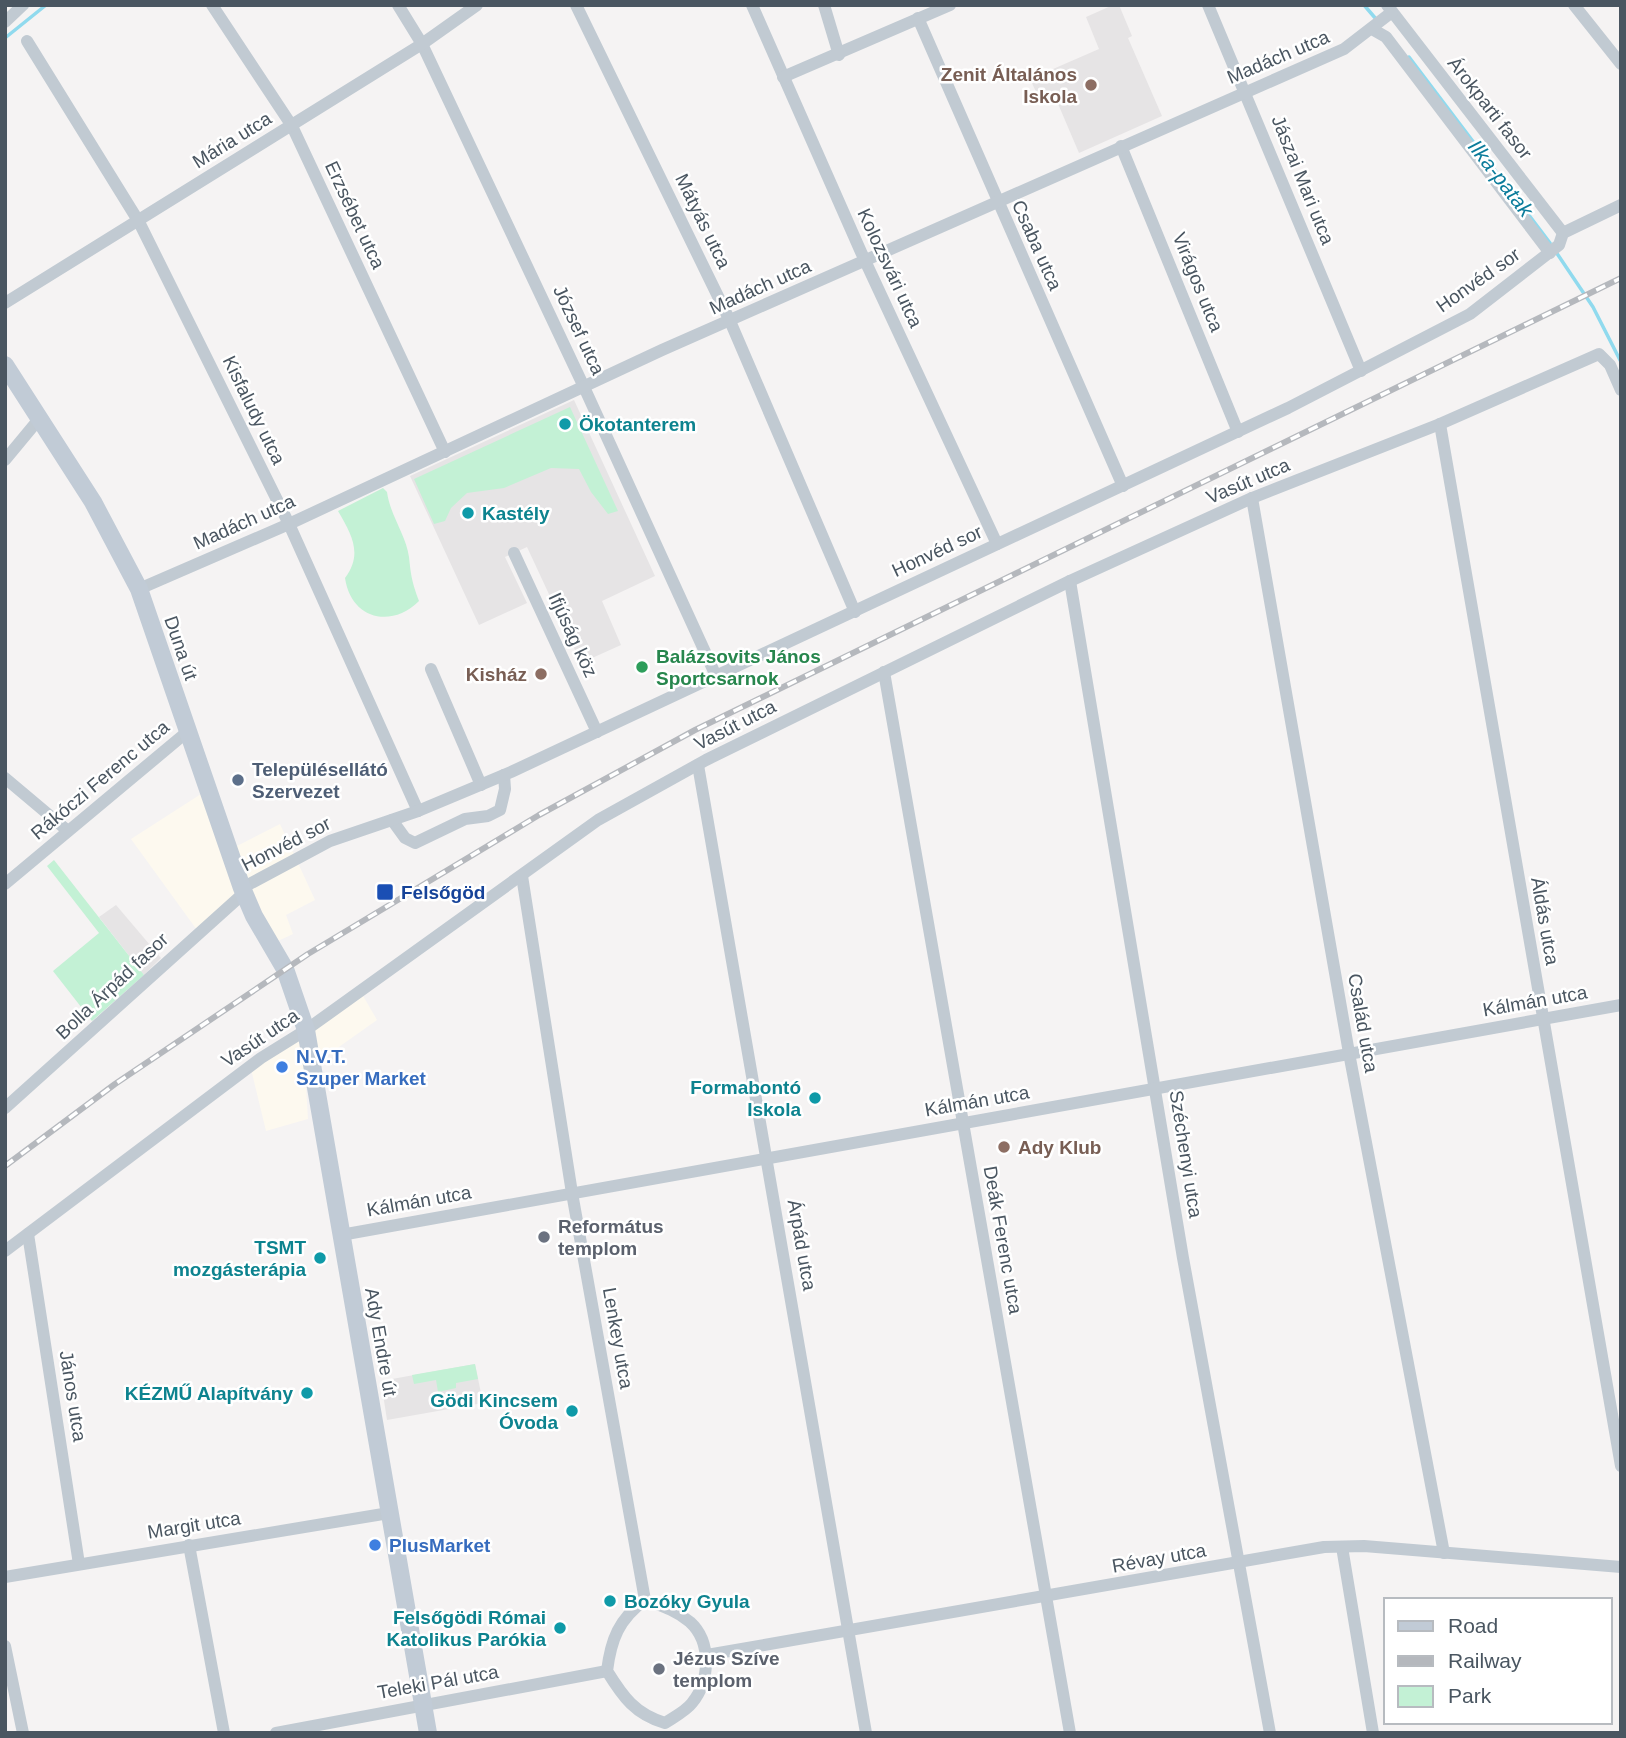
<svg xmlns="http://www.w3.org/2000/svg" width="1626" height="1738" viewBox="0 0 1626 1738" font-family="Helvetica,sans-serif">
<rect width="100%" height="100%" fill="#f5f3f3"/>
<g fill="#fdf9ef">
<path d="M215,785L237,846L280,824L315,900L286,915L293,934L265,947L238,894L197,930L131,839Z"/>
<path d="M362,994L377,1020L305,1071L308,1119L266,1131L251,1069Z"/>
</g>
<g fill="#e6e4e5">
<path d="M1113,5H1119L1132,36L1128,38L1162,116L1079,153L1053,92L1039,98L1030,79L1099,49L1086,17Z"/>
<path d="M574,400L655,576L602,601L621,645L581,663L527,547L505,557L527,603L479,625L410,476Z"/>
<path d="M116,905L161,958L144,975L99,917Z"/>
<path d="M475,1364L483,1403L387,1420L381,1381Z"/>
</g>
<g fill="#c3f1d5">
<path d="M570,407L618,511L608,514L591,492L579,469L551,468L504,488L467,493L451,508L445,521L434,524L414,479Z"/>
<path d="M383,488L387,492C390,515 406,535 409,557C411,576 412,582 419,601C391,629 351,619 345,578C363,554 352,535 338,511Z"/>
<path d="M54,860L144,975L92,1021L53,971L99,933L47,866Z"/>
<path d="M475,1364L478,1379L456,1383V1388L438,1392L436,1380L414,1384L412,1375Z"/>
</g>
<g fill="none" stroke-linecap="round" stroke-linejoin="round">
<g stroke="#90daee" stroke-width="3.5">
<path d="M1364,5L1376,19"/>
<path d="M5,38L46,5"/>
<path d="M1409,57L1550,243"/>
<path d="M1556,252L1593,307L1621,362"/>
</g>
<g stroke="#c1cad2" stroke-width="12">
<path d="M212,5L292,126L445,452"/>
<path d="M398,5L422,44L584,387L716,676"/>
<path d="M576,5L730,321L855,612"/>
<path d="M752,5L861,252L997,544"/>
<path d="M824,5L839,55"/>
<path d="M1208,5L1361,371"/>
<path d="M1387,5L1563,233"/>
<path d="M1574,5L1621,64"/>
<path d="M918,18L1123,486"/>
<path d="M5,22L23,5"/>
<path d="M1372,29L1386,37L1550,253"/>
<path d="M27,41L139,222L289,524L418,811"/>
<path d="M783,77L950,5"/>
<path d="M1121,146L1238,432"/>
<path d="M5,303L422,44L477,5"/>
<path d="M1440,424L1621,1466"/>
<path d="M5,460L39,419"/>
<path d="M1252,498L1349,1053L1444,1553"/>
<path d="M514,553L597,732"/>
<path d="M1070,581L1183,1258L1270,1733"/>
<path d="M139,589L289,524L662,350L1344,49L1392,12"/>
<path d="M431,669L481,785"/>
<path d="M884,672L1070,1733"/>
<path d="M698,765L866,1733"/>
<path d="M5,778L68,831"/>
<path d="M392,820L405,838L415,843L465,819L488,816L500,810L505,789L504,775"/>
<path d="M522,876L572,1193L645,1600"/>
<path d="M5,884L187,732"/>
<path d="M242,888L330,841L418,811L511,772L1288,408L1470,314L1559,245L1563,233L1621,205"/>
<path d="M5,1108L244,893"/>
<path d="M28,1234L79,1564"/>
<path d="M341,1235L1621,1005"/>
<path d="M5,1251L261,1058L306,1030L598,820L706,760L1070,581L1252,498L1440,424L1599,354L1610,365L1621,390"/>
<path d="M189,1545L224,1733"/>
<path d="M1342,1547L1373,1733"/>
<path d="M5,1577L389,1513"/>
<path d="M645,1600C662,1606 676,1610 690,1622C712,1642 710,1681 692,1703C686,1711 674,1717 665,1723C635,1714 623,1697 607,1671C611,1639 619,1619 645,1600Z"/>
<path d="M5,1646L23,1733"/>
<path d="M707,1655L1324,1547L1364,1546L1621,1567"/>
<path d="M276,1733L607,1671"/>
</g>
<path stroke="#c1cbd6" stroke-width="18" d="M5,365L93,502L139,589L242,888L254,916L285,969L306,1030L428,1733"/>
<g stroke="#b5b8bd" stroke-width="6">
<path id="rail" d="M5,1166L115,1084L308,954L539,815L695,730L1621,278"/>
</g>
<use href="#rail" stroke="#fff" stroke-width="3.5" stroke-dasharray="10" stroke-linecap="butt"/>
</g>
<g fill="#8d6e63" stroke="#fff" stroke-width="2.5">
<circle cx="1091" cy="85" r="7"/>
<circle cx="541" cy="674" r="7"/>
<circle cx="1004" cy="1147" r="7"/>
</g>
<g fill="#0f9aa8" stroke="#fff" stroke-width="2.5">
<circle cx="565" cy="424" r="7"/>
<circle cx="468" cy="513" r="7"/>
<circle cx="815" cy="1098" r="7"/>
<circle cx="320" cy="1258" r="7"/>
<circle cx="307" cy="1393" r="7"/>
<circle cx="572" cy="1411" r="7"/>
<circle cx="610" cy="1601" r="7"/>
<circle cx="560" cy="1628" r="7"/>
</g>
<circle fill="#2e9e5b" stroke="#fff" stroke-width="2.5" cx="642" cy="667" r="7"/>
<circle fill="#5c6f8a" stroke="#fff" stroke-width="2.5" cx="238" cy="780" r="7"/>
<rect fill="#1a4fb4" stroke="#fff" stroke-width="2.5" x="376" y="883" width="18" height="18" rx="3.5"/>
<g fill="#3f7fe0" stroke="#fff" stroke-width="2.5">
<circle cx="282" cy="1067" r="7"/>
<circle cx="375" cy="1545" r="7"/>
</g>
<g fill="#6b7280" stroke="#fff" stroke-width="2.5">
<circle cx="544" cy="1237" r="7"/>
<circle cx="659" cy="1669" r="7"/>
</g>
<g text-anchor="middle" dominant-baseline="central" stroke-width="5" stroke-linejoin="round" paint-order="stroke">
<g font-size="19" fill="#4a5661" stroke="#fff">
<text transform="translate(1278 57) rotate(-23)">Madách utca</text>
<text transform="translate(1490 108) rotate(52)">Árokparti fasor</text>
<text transform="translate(232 140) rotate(-32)">Mária utca</text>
<text transform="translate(1303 180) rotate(68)">Jászai Mari utca</text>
<text transform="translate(355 215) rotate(65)">Erzsébet utca</text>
<text transform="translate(703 221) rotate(64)">Mátyás utca</text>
<text transform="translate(1037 245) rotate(66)">Csaba utca</text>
<text transform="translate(890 268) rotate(65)">Kolozsvári utca</text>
<text transform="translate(1478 280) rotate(-35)">Honvéd sor</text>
<text transform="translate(1198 282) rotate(68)">Virágos utca</text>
<text transform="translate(760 287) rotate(-24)">Madách utca</text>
<text transform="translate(579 330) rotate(65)">József utca</text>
<text transform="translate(254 410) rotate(64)">Kisfaludy utca</text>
<text transform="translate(1248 481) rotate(-23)">Vasút utca</text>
<text transform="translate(244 522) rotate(-24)">Madách utca</text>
<text transform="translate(937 551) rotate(-25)">Honvéd sor</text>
<text transform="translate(573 635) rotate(65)">Ifjúság köz</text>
<text transform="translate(181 648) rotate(71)">Duna út</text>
<text transform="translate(735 725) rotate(-27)">Vasút utca</text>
<text transform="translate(100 780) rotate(-40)">Rákóczi Ferenc utca</text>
<text transform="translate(286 844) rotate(-27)">Honvéd sor</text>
<text transform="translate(1545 921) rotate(80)">Áldás utca</text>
<text transform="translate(112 986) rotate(-43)">Bolla Árpád fasor</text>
<text transform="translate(1535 1001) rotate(-10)">Kálmán utca</text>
<text transform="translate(1363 1023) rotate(80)">Család utca</text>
<text transform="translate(260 1038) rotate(-34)">Vasút utca</text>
<text transform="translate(977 1101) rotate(-10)">Kálmán utca</text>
<text transform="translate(1186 1154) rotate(81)">Széchenyi utca</text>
<text transform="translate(419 1201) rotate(-10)">Kálmán utca</text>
<text transform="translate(1003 1240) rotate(80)">Deák Ferenc utca</text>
<text transform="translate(802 1245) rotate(80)">Árpád utca</text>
<text transform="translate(618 1338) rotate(80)">Lenkey utca</text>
<text transform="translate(381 1342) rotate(80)">Ady Endre út</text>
<text transform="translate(73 1396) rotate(81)">János utca</text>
<text transform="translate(194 1525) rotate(-9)">Margit utca</text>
<text transform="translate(1159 1558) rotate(-10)">Révay utca</text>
<text transform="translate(438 1682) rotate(-10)">Teleki Pál utca</text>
</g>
<g font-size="19" font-weight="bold" fill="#785e54" stroke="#fff" text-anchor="end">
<text x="1077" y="74">Zenit Általános<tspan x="1077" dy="22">Iskola</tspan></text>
<text x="527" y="674">Kisház</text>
<text x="1018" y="1147" text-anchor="start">Ady Klub</text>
</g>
<g font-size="19" font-weight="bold" fill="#0d838f" stroke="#fff" text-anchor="end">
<text x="579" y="424" text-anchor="start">Ökotanterem</text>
<text x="482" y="513" text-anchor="start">Kastély</text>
<text x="801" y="1087">Formabontó<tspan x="801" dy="22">Iskola</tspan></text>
<text x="306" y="1247">TSMT<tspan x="306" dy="22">mozgásterápia</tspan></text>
<text x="293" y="1393">KÉZMŰ Alapítvány</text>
<text x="558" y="1400">Gödi Kincsem<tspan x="558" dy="22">Óvoda</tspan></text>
<text x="624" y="1601" text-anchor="start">Bozóky Gyula</text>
<text x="546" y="1617">Felsőgödi Római<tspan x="546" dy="22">Katolikus Parókia</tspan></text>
</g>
<g font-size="19" font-weight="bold" fill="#27864d" stroke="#fff" text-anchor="start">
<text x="656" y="656">Balázsovits János<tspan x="656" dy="22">Sportcsarnok</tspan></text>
</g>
<g font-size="19" font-weight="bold" fill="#4e5e75" stroke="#fff" text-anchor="start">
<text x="252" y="769">Településellátó<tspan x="252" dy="22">Szervezet</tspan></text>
</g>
<g font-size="19" font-weight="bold" fill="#164399" stroke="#fff" text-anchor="start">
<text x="401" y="892">Felsőgöd</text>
</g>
<g font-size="19" font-weight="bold" fill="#366cbe" stroke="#fff" text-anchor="start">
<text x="296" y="1056">N.V.T.<tspan x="296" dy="22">Szuper Market</tspan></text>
<text x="389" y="1545">PlusMarket</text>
</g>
<g font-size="19" font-weight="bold" fill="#5b616d" stroke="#fff" text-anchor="start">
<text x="558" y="1226">Református<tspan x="558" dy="22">templom</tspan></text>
<text x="673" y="1658">Jézus Szíve<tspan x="673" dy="22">templom</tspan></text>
</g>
<g font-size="21" font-style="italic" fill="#0c7c9b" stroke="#fff">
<text transform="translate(1501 178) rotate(52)">Ilka-patak</text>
</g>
</g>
<rect width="1626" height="1738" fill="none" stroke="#4a5661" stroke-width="14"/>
<rect x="1384" y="1598" width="228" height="126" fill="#ffffff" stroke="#b7bbc0" stroke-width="2"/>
<rect x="1398" y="1621" width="35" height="10" fill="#c1cbd6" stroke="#b7bbc0" stroke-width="2"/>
<text x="1448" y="1633" font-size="21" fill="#4a5661">Road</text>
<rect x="1398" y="1656" width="35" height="10" fill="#b5b8bd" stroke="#b7bbc0" stroke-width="2"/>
<text x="1448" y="1668" font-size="21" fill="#4a5661">Railway</text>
<rect x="1398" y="1686" width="35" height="21" fill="#c3f1d5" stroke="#b7bbc0" stroke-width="2"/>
<text x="1448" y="1703" font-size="21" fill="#4a5661">Park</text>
</svg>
